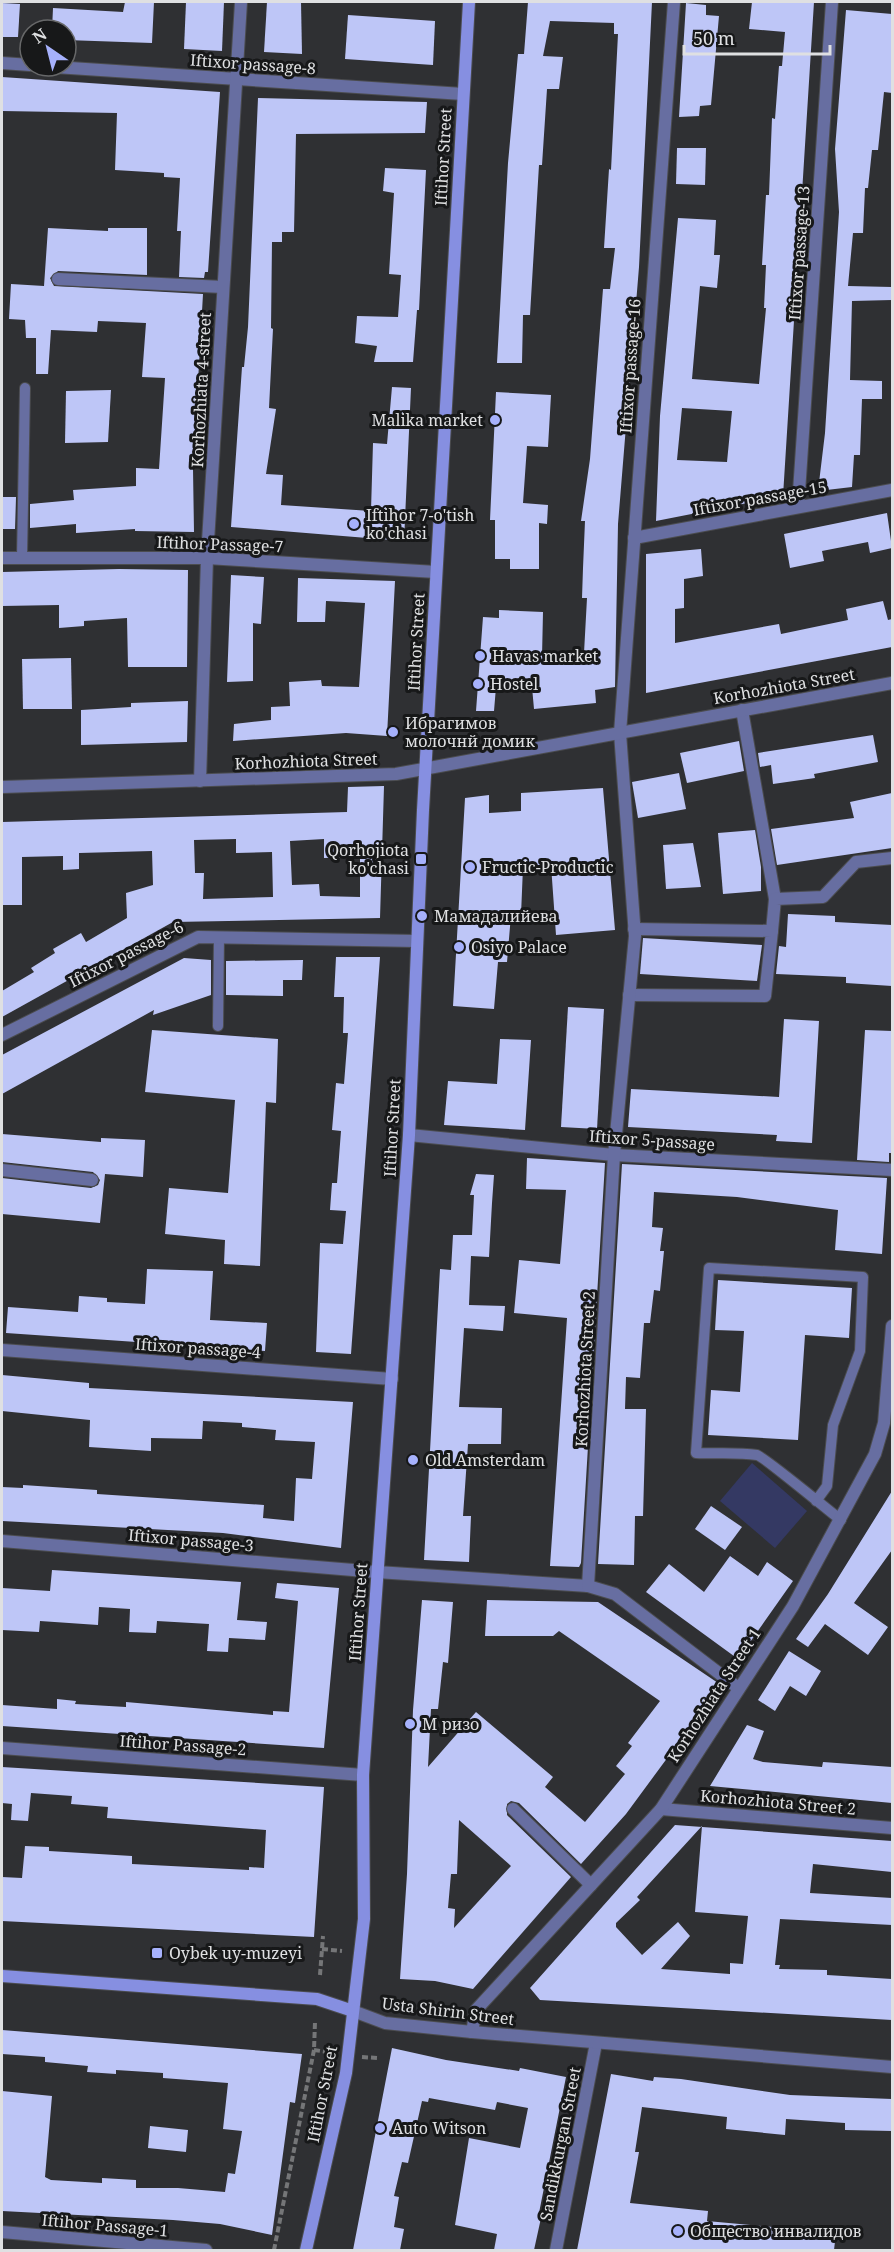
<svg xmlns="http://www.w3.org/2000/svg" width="894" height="2252" viewBox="0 0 894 2252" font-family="'Noto Serif',serif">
<rect width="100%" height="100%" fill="#2f3033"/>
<path fill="#343963" d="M752,1463L807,1511L775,1548L720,1501Z"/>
<g fill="#bec6f7" fill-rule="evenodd">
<path d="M125,2H154L152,43L66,40V30H52L53,8L123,12Z"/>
<path d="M186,2H224L222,51L184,49Z"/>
<path d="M267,2H301L302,54L264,52Z"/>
<path d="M528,2H652L639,267L618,524L615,687L595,690L596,703L534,709L532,687H496L494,711H476L483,617L499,618V610L543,612L542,657L584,653L587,598H582L583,568L585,521H581L590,459L603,289H610L615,248H604L609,169L611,170L618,34H614V23L550,21L543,56L563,57L559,89H547L542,165H539L530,315H523L522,363H497L508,163L518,54H524Z"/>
<path d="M752,2H814L783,496L656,521L660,416L678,218L716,220L714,255H720L717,288L700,286L692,379L759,384L766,308H764L766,265H762L766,195H769L772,118L775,119L779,66H782L785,32L749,29ZM682,408L732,411L727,462L677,460Z"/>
<path d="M2,3L20,4L18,37H2Z"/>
<path d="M686,3L706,5V15L719,16L711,105L700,106L699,116L679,117Z"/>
<path d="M846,10L892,14V93L884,92L878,150H872L868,188H865L863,233H853L848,286L892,287V300L852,301L850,380L882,381V399H862L860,455H854L852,487L818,491L825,433L839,212L835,149Z"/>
<path d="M348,15L435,21L433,65L345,59Z"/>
<path d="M2,77L220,92L208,272H205L204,278L179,277L181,231H177L180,178L164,177V173L115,170L117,113L2,111Z"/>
<path d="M258,98L427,102L425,133L296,134L294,232H282V242H272L271,328L273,329L269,408L276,409L266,474L283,475L281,505L371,511L373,443L387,444L392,387L411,388L404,541L231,527L242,367H244L248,327Z"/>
<path d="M677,148H706L705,185L676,184Z"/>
<path d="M385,168L426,170L419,310H417L413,362H374L377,346L355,343L357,316L398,317L401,275L389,274L394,193L383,191Z"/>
<path d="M48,228L108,231V228H147V275L58,271L50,278L54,286L203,294L193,469L194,532L135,531V529L76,533V524L30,528V504L74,500L73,490L136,486V468L159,469L165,378L142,377L146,323L98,321L97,332L51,330L48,374H36V338H26L25,320L9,319L11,284L44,286Z"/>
<path d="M111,390L108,442L65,443L66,391Z"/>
<path d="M496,392L551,395L548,447L527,446L523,503L548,505L547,524L539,523V569H510V559H495V520H490Z"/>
<path d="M2,497H16L15,529H2Z"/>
<path d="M887,513L892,548L870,553L868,542L822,551L824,561L790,568L784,534Z"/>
<path d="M701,549L703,576L684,579V608L675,609V643L779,624L781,634L848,620L846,609L883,601L888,620L892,619V647L646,693V554Z"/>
<path d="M119,569L188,570L187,667H128L127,618L84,621V626L59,628V605L2,606V572Z"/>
<path d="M231,575L264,577L261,624L253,623V681L227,682Z"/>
<path d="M298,578L395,581L387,736L346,733L233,741L234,724L271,720V707L290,706L289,682L321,680L322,686L359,687L365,603L326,601L325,622H297Z"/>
<path d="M71,658L72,709H23L22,659Z"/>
<path d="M188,701L187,742L81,745V710L131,707V703Z"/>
<path d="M873,735L878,762L814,774L815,778L773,784L771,765L760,767L758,753Z"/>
<path d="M739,741L744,771L687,783L680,753Z"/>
<path d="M679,773L686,809L638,818L632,782Z"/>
<path d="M384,786L380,918L173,922L2,1017V991L34,972L31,968L55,953L53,949L81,933L86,942L127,918L126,893L153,885L152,851L79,853V869L63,870V856L22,857V905H2V822L347,812L348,787ZM236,839V853L272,852L273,897L203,899L204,873H195L194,840ZM324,839V858L360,857V897L320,896L319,884L292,885L290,841Z"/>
<path d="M603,788L615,930L556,935L551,865L523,867L521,915H511L507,962H498L494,1009L453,1006L465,798L489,795V813L521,811V793Z"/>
<path d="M892,793V848L777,865L771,829L854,818L850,802Z"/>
<path d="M755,830L761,867V891L723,894L718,833Z"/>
<path d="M693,843L701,887L666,889L663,845Z"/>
<path d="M788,914L835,916V922L892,925V986L846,983V977L776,974L779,946L786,947Z"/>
<path d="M643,938L762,945L757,981L640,974Z"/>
<path d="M336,957H380L351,1354L316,1352L320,1243L343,1244L346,1211L330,1210L332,1183H337L341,1131L332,1130L336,1083L344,1084L348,1033H343L344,997H334Z"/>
<path d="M184,958L211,960V995L153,1015L154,1010L2,1094V1055Z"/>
<path d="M303,960L302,980H283V996L226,995V961Z"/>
<path d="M568,1007L604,1009L597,1129L561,1127Z"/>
<path d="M784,1019L819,1021L812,1143L776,1141L777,1135L628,1127L631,1089L779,1097Z"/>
<path d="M152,1030L278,1039L276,1103L266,1102L260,1266L224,1264L225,1240L165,1234L169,1188L228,1193L235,1100L145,1092Z"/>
<path d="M865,1030L892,1031V1153H889V1162L857,1160Z"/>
<path d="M500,1039L531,1040L525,1130L444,1125L448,1081L497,1084Z"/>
<path d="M2,1134L101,1142V1138L145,1140L143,1177L105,1174L100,1223L2,1214V1178L91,1188L98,1185L100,1180L93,1172L2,1162Z"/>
<path d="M527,1158L605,1163L581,1563L579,1567L550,1566L567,1318L514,1313L519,1260L560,1264L566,1190L526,1189Z"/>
<path d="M622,1164L887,1178L882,1254L835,1250L838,1210L737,1197L654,1192L652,1227L663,1228L660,1251H664L660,1291L654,1290L650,1323H644L640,1378L626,1377L625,1409H646L643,1516H635L634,1565L598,1564Z"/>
<path d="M476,1174L494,1175L492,1203L489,1257L471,1256L469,1305L505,1306L503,1331L464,1328L459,1407L502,1408L501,1444H468L463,1516H471L469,1562L424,1560L440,1269L451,1270L453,1235H472L474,1195H470Z"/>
<path d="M147,1269L213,1271L210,1320L267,1323L265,1351L6,1333L8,1307L78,1312L79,1296L107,1298V1302L145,1304Z"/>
<path d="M718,1280L852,1288L849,1338L805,1335L798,1440L708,1435L711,1390L740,1392L744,1331L715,1330Z"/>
<path d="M2,1375L89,1383V1388L353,1402L341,1548L223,1533L2,1521V1487L23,1488V1485L97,1490V1494L264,1505L263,1518L294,1521L296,1478L312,1479L315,1442L275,1440L276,1430L242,1427V1423L203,1421L202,1439L151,1438V1451L89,1447L90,1420L2,1411Z"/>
<path d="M892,1491V1550L854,1603L888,1627L868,1655L825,1624L808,1647L796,1639L828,1594Z"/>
<path d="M711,1506L742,1527L725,1550L695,1529Z"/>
<path d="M730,1556L758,1576L767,1562L793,1581L738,1659L646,1592L669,1564L704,1592Z"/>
<path d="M52,1570L241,1582L237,1620L267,1622L265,1640L229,1638L228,1652L207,1651L209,1624L157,1621L156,1633L129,1632L130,1609L99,1607L98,1625L40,1621L39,1632L2,1630V1588L50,1591Z"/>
<path d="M277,1583L339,1588L324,1748L2,1726V1705L57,1709V1699L76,1701L75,1704L126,1707V1702L273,1715V1711L289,1712L298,1601L275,1598Z"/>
<path d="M422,1600L453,1602L448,1663L443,1662L438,1709H431L428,1767L476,1712L553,1777L545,1787L585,1822L625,1774L616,1766L632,1746L628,1743L660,1701L559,1631L553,1636H485L487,1600L598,1602L721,1685L626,1814L581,1864L519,1803L511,1801L507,1804V1815L571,1877L473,1989L435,1981L400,1979L407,1874L413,1710ZM459,1820L511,1866L454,1928L455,1909L448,1908L451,1874H457Z"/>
<path d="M789,1651L821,1671L806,1696L790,1686L775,1711L758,1700Z"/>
<path d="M747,1725L764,1731L753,1759L763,1762L822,1767L823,1762L892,1767V1803L710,1786Z"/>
<path d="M2,1767L324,1787L314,1937L2,1921V1877L22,1878L25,1846L49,1847V1851L132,1856V1864L249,1870V1867L264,1868L266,1830L107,1818L108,1807L71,1804L72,1796L31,1793L28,1821L11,1820L12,1804L2,1803Z"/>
<path d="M675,1825L892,1841V1872L813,1864L810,1893L892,1898V1925L780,1919L775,1965H780L779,1969L827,1970V1975L892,1979V2020L540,2000L530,1988ZM702,1826L695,1912L748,1916L743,1964L730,1963V1974L661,1969L690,1936L678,1922L642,1955L616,1927V1923L640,1900L637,1897Z"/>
<path d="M2,2030L302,2054L295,2103L290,2102L272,2235L220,2224L173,2220L2,2211V2091L52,2096L45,2177L51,2180L102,2183V2178L136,2180V2188H178L225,2192L228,2173L235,2174L242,2131L223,2129L228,2083L163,2078V2073L116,2070V2074L87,2072L88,2066L45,2062V2057L2,2054Z"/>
<path d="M392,2048L446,2060L519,2071L520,2068L566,2077L538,2218H541L534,2250H494L497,2234L455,2225L469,2138L520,2148L528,2108L497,2102L495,2110L429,2098L428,2102L422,2101L408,2163L402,2162L394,2196L399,2197L394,2227L404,2229L400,2250H353Z"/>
<path d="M611,2074L653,2081L654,2077L681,2079L790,2095L892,2099V2131L845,2130V2123L786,2119L785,2135L726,2129L727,2117L642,2107L635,2152H639L630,2203L708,2211L707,2221L836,2233L834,2250H577Z"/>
<path d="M150,2126L188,2130L186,2152L148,2148Z"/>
</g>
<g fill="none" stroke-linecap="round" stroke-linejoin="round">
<g stroke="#4b4c4f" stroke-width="12">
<g id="service">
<path d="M22,558L25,388"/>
<path d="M218,1026L219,937"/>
<path d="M816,1501L827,1486L833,1425L860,1351L863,1277L709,1268L696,1453C716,1454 737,1452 757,1455C763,1456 829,1511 841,1520"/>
</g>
</g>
<g stroke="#4b4c4f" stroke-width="14">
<g id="minor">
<path d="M2,63L30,65"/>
<path d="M40,66L463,94"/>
<path d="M58,279L223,287"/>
<path d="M798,507L832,2"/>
<path d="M634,538L892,490"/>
<path d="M2,558H207L436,572"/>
<path d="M742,710L775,899"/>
<path d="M200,781L207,558L241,2"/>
<path d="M772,931L775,899L823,897L856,862L892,858"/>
<path d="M629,995L765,996L772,931L634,929"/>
<path d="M2,1035L198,937L417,941"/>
<path d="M409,1135L614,1155L892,1170"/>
<path d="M2,1170L92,1180"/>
<path d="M2,1350L392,1379"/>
<path d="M2,1541L377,1572L588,1586L615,1594L737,1687"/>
<path d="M588,1586L614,1155L635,936L620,733L674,2"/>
<path d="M2,1748L363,1775"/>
<path d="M513,1809L591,1885"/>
<path d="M661,1809L892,1828"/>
<path d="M472,2032L476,2010L661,1809L793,1606L875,1454L884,1423L892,1326"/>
<path d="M2,2232L206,2250"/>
<path d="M556,2250L596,2043"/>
</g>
</g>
<g stroke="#4b4c4f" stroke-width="14">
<g id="tertiary">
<path d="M2,787L396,774L892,683"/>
<path d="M353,2011L385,2023L472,2032L892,2067"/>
</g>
</g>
<g stroke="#4b4c4f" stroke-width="14">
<g id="secondary">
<path d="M2,1976L317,1999L353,2011"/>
<path d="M306,2250L346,2073L364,1919L363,1775L409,1135L423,810L469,2"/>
</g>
</g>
<g stroke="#757678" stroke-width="4" stroke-dasharray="6 3" stroke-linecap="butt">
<path d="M322,1949L342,1951"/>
<path d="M320,1975L323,1936"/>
<path d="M314,2050L334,2053"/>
<path d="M362,2057L377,2058"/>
<path d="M274,2250L314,2050L315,2022"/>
</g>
<use href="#service" stroke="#676ea1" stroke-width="10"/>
<use href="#minor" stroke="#676ea1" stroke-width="12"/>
<use href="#tertiary" stroke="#676ea1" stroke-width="12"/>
<use href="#secondary" stroke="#868fe1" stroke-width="12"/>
</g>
<g fill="#a6b1fc" stroke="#171819" stroke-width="2">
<circle cx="495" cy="420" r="6"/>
<circle cx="354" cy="524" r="6"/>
<circle cx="480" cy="656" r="6"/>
<circle cx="478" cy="684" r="6"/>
<circle cx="393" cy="732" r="6"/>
<rect x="415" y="853" width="12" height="12" rx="3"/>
<circle cx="470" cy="867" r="6"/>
<circle cx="422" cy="916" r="6"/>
<circle cx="459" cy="947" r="6"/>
<circle cx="413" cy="1460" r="6"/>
<circle cx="410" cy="1724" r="6"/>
<rect x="151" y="1947" width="12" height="12" rx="3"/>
<circle cx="380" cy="2128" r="6"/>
<circle cx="678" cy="2231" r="6"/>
</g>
<g text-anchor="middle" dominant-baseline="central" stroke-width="6" stroke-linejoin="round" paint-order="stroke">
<g font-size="16" fill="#dfe0e2" stroke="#171819">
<text transform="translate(253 64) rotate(4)">Iftixor passage-8</text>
<text transform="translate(443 157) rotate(-87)">Iftihor Street</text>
<text transform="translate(799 253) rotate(-86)">Iftixor passage-13</text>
<text transform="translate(630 366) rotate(-86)">Iftixor passage-16</text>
<text transform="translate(201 390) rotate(-87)">Korhozhiаta 4-street</text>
<text transform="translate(760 498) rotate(-10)">Iftixor passage-15</text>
<text transform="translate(220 544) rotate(2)">Iftihor Passage-7</text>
<text transform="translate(416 642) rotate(-87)">Iftihor Street</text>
<text transform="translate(784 686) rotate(-10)">Korhozhiota Street</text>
<text transform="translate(306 761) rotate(-2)">Korhozhiota Street</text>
<text transform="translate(126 954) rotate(-27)">Iftixor passage-6</text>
<text transform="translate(392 1128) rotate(-87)">Iftihor Street</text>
<text transform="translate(652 1140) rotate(4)">Iftixor 5-passage</text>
<text transform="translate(198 1348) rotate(4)">Iftixor passage-4</text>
<text transform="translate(585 1369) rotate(-87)">Korhozhiota Street 2</text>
<text transform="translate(191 1540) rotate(5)">Iftixor passage-3</text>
<text transform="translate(358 1612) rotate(-86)">Iftihor Street</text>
<text transform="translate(714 1695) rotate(-57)">Korhozhiаta Street 1</text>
<text transform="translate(183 1745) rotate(4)">Iftihor Passage-2</text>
<text transform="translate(778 1802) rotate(5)">Korhozhiota Street 2</text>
<text transform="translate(448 2011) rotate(7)">Usta Shirin Street</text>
<text transform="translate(322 2094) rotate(-79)">Iftihor Street</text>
<text transform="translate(560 2144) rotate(-79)">Sandikkurgаn Street</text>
<text transform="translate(105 2225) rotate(5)">Iftihor Passage-1</text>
</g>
<g font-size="16" fill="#dfe0e2" stroke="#171819" text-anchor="start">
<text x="483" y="420" text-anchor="end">Malika market</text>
<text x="366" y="515">Iftihor 7-o'tish<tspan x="366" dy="18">ko'chasi</tspan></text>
<text x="492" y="656">Havas market</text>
<text x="490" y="684">Hostel</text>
<text x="405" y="723">Ибрагимов<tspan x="405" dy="18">молочнй домик</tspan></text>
<text x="409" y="850" text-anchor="end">Qorhojiota<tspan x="409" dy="18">ko'chasi</tspan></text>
<text x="482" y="867">Fructic-Productic</text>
<text x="434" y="916">Мамадалийева</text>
<text x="471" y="947">Osiyo Palace</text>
<text x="425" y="1460">Old Amsterdam</text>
<text x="422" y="1724">М ризо</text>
<text x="169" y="1953">Oybek uy-muzeyi</text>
<text x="392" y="2128">Auto Witson</text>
<text x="690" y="2231">Общество инвалидов</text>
</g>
</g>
<rect width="894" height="2252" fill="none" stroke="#dfe0e2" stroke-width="6"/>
<g transform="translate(48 48) rotate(325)"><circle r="28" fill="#171819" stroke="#676869" stroke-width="1.5"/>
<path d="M0-4.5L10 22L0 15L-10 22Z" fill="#a6b1fc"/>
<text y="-9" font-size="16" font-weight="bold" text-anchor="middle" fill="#dfe0e2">N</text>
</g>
<path d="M684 45v9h146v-9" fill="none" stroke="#dfe0e2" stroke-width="3"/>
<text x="693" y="45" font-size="18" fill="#dfe0e2" stroke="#171819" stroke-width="4.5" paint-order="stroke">50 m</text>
</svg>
